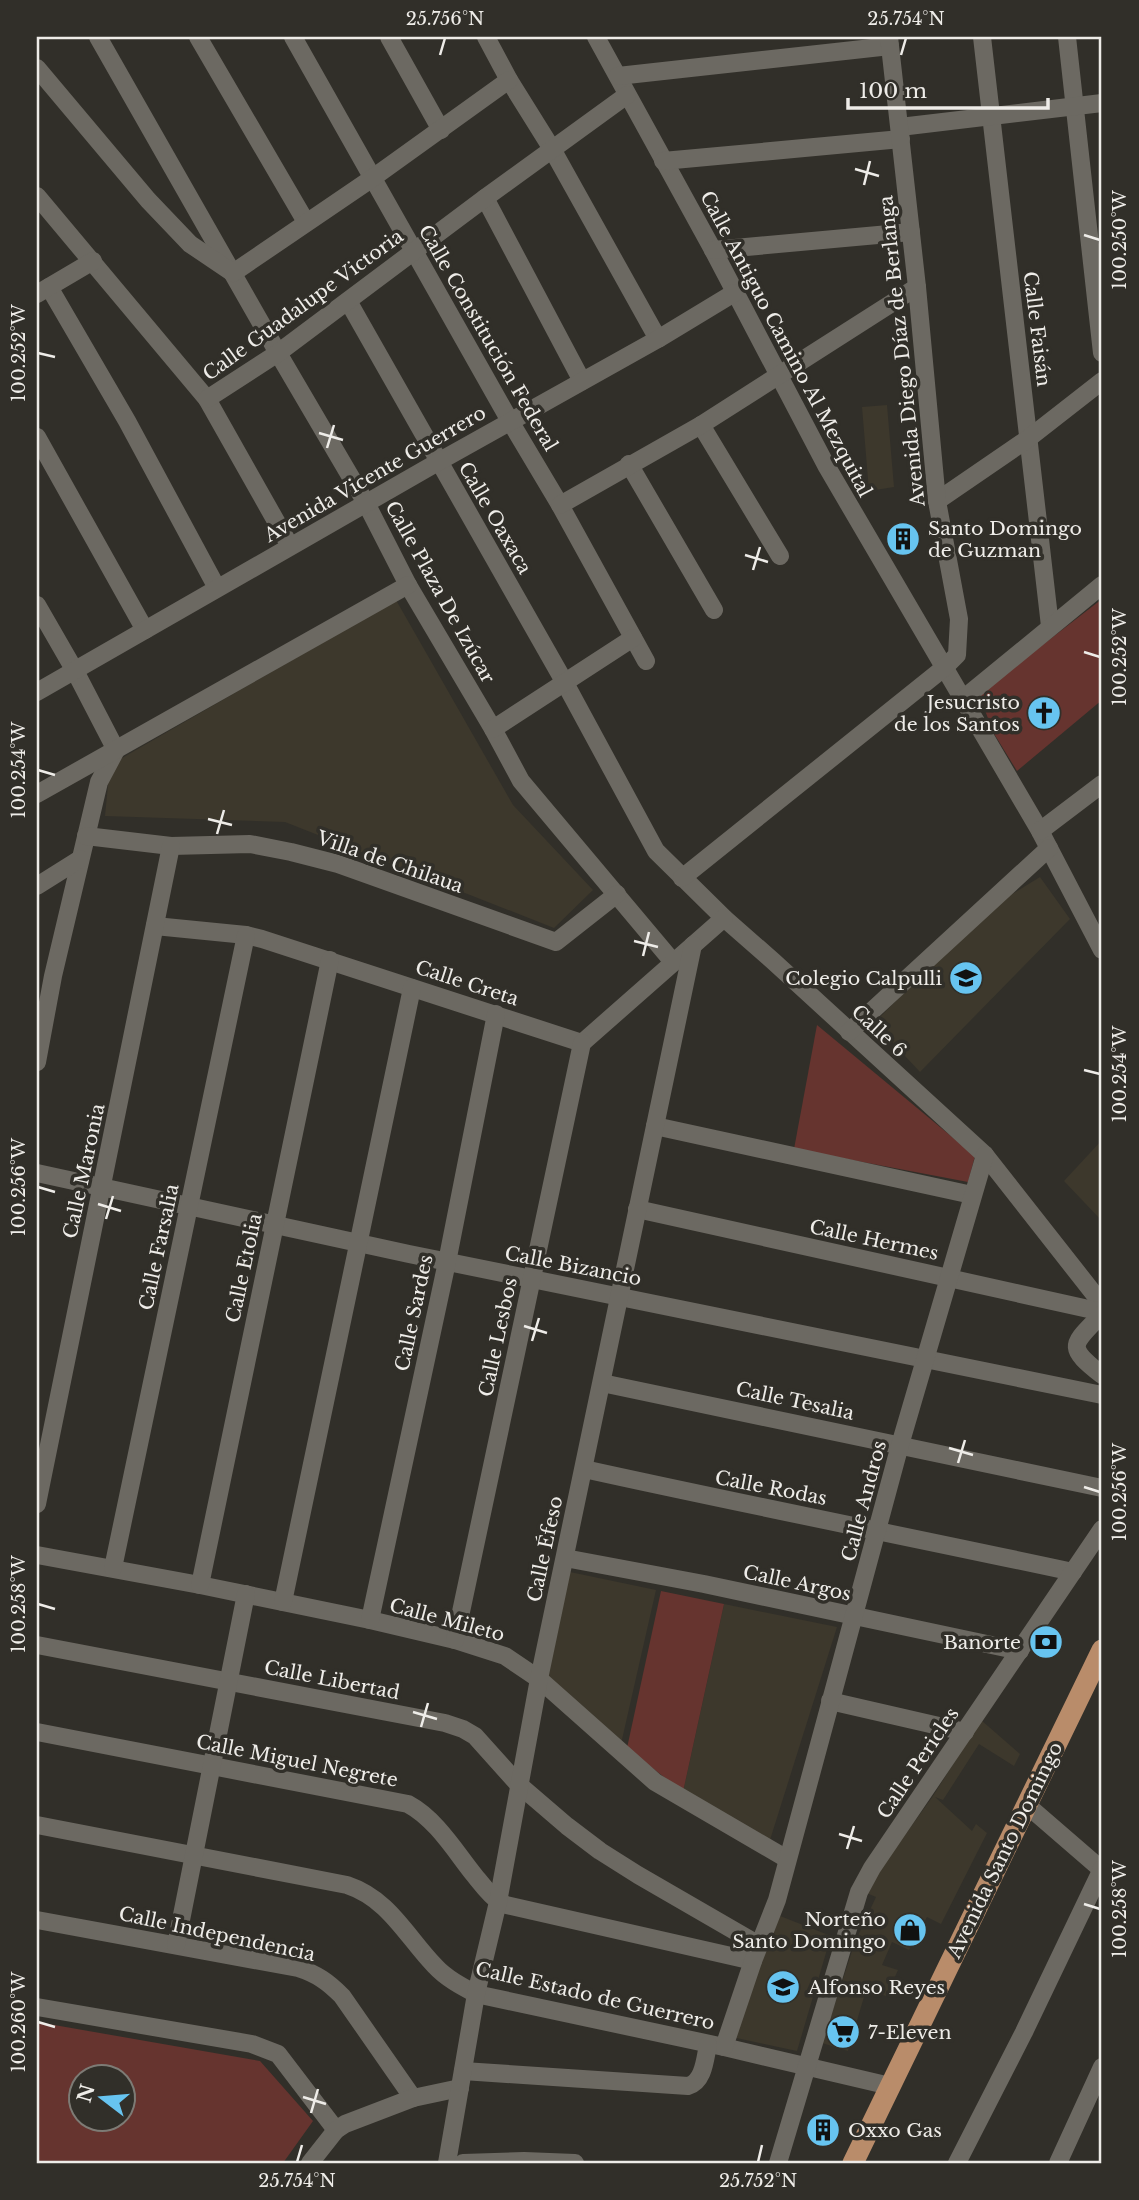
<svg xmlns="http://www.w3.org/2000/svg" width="1139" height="2200" viewBox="0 0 1139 2200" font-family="'Libre Baskerville',serif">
<rect width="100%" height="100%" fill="#312f29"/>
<g fill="#3d382c">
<path d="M887,405L894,487L869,491L862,407Z"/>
<path d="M396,600L513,805L593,890L554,928L285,822L105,816L110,765Z"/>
<path d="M1040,877L1070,919L920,1072L874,1023L986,910Z"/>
<path d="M1102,1140V1221L1064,1181Z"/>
<path d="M570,1572L656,1590L621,1744L548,1677Z"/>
<path d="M724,1604L837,1627L770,1840L683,1792Z"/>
<path d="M981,1720L1020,1754L1014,1766L979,1744L943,1800L935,1797L972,1831L976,1824L987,1833L941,1924L927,1917L909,1950L892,1942L882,1965L898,1970L886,1996L866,1990L848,2051L822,2043L855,1942L876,1897L864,1892L933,1796Z"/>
<path d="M775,1914L831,1936L797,2051L732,2037Z"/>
</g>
<g fill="#66342f" fill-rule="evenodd">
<path d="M1102,599V700L1017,771L993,732L979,694Z"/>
<path d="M817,1025L975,1156L968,1182L794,1149Z"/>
<path d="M661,1591L724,1604L683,1792L627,1748Z"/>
<path d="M37,2022L260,2061L313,2121L283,2163H37ZM80,2078H122V2120H80Z"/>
</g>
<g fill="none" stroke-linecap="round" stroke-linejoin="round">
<g stroke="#6c6962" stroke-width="18">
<path d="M98,37L278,353L366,503L408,585L493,729L521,781L673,962"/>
<path d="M198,37L306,222"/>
<path d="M293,37L510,421L560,505L646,661"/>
<path d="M389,37L441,130"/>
<path d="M486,37L509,80L552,149L658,339"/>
<path d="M596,37L713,250L827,467L1040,831L1102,950"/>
<path d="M982,37L1050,626"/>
<path d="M1067,37L1102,353"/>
<path d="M37,68L148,200L190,244L233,273L374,177L509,80"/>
<path d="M618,76L890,46"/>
<path d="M900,127L1102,103"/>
<path d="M663,161L901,139"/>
<path d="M37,196L207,399L290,546"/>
<path d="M485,198L582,381"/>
<path d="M713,250L911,232"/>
<path d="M49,287L127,421L217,588"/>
<path d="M37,294L93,261"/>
<path d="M348,301L565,683L656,851L724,918L773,961L985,1155L1102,1304"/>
<path d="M207,399L278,353L485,198L627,95"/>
<path d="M701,425L780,556"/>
<path d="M37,437L145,630"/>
<path d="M629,464L714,610"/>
<path d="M937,501L1029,438L1102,381"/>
<path d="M560,505L701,425L917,287"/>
<path d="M37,605L75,671L116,750L99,782L53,976L37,1062"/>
<path d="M37,692L438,462L658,339L734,293"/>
<path d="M963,699L1102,585"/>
<path d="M493,729L633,638"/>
<path d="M37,794L408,585"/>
<path d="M1040,831L1102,784"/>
<path d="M86,836L171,846L250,844L291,852L338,864L556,942L617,894"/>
<path d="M682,878L945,667L957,655L959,619L937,501L917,287L889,37"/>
<path d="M37,886L80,859"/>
<path d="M155,926L246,935L262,939L582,1043"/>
<path d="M849,1032L1049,848"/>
<path d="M582,1043L724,918"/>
<path d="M655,1126L972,1195"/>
<path d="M37,1173L409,1254L1102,1395"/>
<path d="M637,1209L1102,1312"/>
<path d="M1102,1314C1072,1345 1065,1346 1102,1375"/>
<path d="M602,1383L1102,1488"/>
<path d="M584,1469C747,1505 910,1537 1073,1572"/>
<path d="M37,1504L171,846"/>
<path d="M37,1555L200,1585L370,1620L455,1640L505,1656L539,1679L655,1782L787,1859"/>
<path d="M565,1558L704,1584L1020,1651"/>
<path d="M113,1568L246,935"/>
<path d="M200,1585L330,960"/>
<path d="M283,1602L412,988"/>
<path d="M370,1620L447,1262L496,1014"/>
<path d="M455,1640L582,1043"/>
<path d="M37,1645L445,1723L463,1729L475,1736L518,1784L567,1826L600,1851L638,1875L759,1945"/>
<path d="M830,1701L965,1732"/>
<path d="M37,1732L408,1804C436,1819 455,1851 475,1876C483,1886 491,1897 502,1904L753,1961"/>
<path d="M1028,1806L1102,1870"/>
<path d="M37,1825L347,1885C389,1899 406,1936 435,1966C446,1978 461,1986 476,1994L724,2047L890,2086"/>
<path d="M37,1920L298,1968C317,1974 328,1982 342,1996L413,2098"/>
<path d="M176,1945L246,1594"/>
<path d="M37,2007L252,2044L278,2054L336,2130"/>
<path d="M724,2047L753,1961L777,1900L900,1445L985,1155"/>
<path d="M463,2071L688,2086C704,2082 705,2058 708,2045"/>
<path d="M310,2163L336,2130L345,2124L413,2098L460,2088"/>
<path d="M447,2163L476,1994L498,1902L539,1679L693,945"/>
<path d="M463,2163L524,2161L575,2163"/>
<path d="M778,2163L859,1892L872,1868L1102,1529"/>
<path d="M957,2163L1024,2032L1102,1869"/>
<path d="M1058,2163L1102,2067"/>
</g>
<path stroke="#b98c6a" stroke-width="21" d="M853,2163L1102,1650"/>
</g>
<path fill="none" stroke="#eeece8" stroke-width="2.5" d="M440,55L445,38M901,55L906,38M855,169L879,176M864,185L870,161M1084,235L1100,240M38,353L55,357M319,433L343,440M327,448L334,425M745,555L768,562M753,570L760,547M1084,652L1100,657M38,770L55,775M208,819L232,825M217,834L224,810M634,941L658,947M643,956L649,932M1084,1070L1100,1074M38,1187L55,1192M98,1204L121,1211M106,1219L113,1196M524,1326L547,1333M532,1341L539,1318M949,1448L973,1455M958,1463L965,1440M1084,1487L1100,1492M38,1604L55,1609M413,1712L437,1719M421,1727L428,1703M839,1834L862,1841M847,1849L854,1826M1084,1904L1100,1909M38,2022L55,2027M303,2097L326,2104M311,2113L318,2089M297,2162L302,2145M758,2162L762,2145"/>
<defs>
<g id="building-disc" transform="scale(1.75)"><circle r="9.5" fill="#67c4f0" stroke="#312f29"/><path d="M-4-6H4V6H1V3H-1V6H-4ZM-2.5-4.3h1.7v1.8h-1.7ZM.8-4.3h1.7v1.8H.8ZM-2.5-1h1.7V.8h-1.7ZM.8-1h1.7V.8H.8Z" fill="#111"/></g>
<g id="church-disc" transform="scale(1.75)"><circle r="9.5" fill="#67c4f0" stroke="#312f29"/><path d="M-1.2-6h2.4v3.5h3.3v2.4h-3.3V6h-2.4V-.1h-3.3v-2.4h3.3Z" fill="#111"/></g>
<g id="school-disc" transform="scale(1.75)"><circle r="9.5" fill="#67c4f0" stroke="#312f29"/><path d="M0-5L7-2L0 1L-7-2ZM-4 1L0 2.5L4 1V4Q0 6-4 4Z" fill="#111"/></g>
<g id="bank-disc" transform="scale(1.75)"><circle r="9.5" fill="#67c4f0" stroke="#312f29"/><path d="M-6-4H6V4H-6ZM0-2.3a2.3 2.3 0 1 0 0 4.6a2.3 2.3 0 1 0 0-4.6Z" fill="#111"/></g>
<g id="shop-disc" transform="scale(1.75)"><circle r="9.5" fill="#67c4f0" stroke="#312f29"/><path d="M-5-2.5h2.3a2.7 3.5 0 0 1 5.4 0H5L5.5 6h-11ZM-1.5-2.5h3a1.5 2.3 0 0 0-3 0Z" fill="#111"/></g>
<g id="university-disc" transform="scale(1.75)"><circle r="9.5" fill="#67c4f0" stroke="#312f29"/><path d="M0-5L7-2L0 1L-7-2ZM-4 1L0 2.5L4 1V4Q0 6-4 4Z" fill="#111"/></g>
<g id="supermarket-disc" transform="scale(1.75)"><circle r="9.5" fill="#67c4f0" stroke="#312f29"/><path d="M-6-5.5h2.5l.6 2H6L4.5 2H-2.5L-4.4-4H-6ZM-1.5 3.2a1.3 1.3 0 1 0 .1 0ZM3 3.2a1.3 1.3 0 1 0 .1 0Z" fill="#111"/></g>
</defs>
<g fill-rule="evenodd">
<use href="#building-disc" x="903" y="539"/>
<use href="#church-disc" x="1044" y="713"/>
<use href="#school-disc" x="966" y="978"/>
<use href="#bank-disc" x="1046" y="1642"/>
<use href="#shop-disc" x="910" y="1930"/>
<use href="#university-disc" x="783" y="1987"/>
<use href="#supermarket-disc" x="843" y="2032"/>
<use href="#building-disc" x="823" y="2130"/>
</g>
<g text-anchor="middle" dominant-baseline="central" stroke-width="7" stroke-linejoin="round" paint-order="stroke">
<g font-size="19" fill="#eeece8" stroke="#312f29">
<text transform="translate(303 305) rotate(-36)">Calle Guadalupe Victoria</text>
<text transform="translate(1037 329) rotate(83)">Calle Faisán</text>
<text transform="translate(488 338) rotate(60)">Calle Constitución Federal</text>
<text transform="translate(786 344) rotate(62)">Calle Antiguo Camino Al Mezquital</text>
<text transform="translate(902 351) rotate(-96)">Avenida Diego Díaz de Berlanga</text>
<text transform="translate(375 474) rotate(-30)">Avenida Vicente Guerrero</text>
<text transform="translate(495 518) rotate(60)">Calle Oaxaca</text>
<text transform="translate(440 592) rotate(61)">Calle Plaza De Izúcar</text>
<text transform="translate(390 862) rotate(19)">Villa de Chilaua</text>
<text transform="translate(467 983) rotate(18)">Calle Creta</text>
<text transform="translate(879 1031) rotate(43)">Calle 6</text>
<text transform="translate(84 1171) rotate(-78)">Calle Maronia</text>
<text transform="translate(874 1240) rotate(12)">Calle Hermes</text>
<text transform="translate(159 1247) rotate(-78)">Calle Farsalia</text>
<text transform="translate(573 1266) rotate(11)">Calle Bizancio</text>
<text transform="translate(244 1268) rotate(-78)">Calle Etolia</text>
<text transform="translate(414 1313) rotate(-78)">Calle Sardes</text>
<text transform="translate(498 1337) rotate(-78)">Calle Lesbos</text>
<text transform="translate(795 1401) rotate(12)">Calle Tesalia</text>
<text transform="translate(771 1488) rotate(11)">Calle Rodas</text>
<text transform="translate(864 1501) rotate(-75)">Calle Andros</text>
<text transform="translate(545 1549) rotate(-78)">Calle Éfeso</text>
<text transform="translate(797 1583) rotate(12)">Calle Argos</text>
<text transform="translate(447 1620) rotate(15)">Calle Mileto</text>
<text transform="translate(332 1680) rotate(11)">Calle Libertad</text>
<text transform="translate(297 1761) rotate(11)">Calle Miguel Negrete</text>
<text transform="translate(918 1763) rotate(-56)">Calle Pericles</text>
<text transform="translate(1005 1850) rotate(-64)">Avenida Santo Domingo</text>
<text transform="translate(217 1934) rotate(12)">Calle Independencia</text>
<text transform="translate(595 1996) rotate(13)">Calle Estado de Guerrero</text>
</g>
<g font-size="19" fill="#eeece8" stroke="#312f29" text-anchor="start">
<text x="928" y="528">Santo Domingo<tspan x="928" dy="22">de Guzman</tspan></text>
<text x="1020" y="702" text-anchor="end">Jesucristo<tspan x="1020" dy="22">de los Santos</tspan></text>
<text x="942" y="978" text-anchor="end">Colegio Calpulli</text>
<text x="1021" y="1642" text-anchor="end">Banorte</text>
<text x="886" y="1919" text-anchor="end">Norteño<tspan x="886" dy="22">Santo Domingo</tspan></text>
<text x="808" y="1987">Alfonso Reyes</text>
<text x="868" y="2032">7-Eleven</text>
<text x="848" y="2130">Oxxo Gas</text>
</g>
</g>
<rect width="1139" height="2200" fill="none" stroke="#312f29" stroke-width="77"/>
<g transform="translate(102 2098) rotate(286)"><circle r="33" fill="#312f29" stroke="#7d7b75" stroke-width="2"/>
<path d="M0-5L12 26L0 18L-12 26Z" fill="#67c4f0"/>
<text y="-10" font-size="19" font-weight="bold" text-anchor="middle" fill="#eeece8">N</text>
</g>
<path d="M848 98v10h200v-10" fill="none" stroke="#eeece8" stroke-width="3.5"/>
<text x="859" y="98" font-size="21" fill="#eeece8" stroke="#312f29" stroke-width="5" paint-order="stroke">100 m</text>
<rect x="38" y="38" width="1062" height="2124" fill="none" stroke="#eeece8" stroke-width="2.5"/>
<g font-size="18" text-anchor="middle" fill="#eeece8">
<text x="445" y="25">25.756°N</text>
<text x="906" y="25">25.754°N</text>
<text transform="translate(1120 240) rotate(-90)" y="6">100.250°W</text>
<text transform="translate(19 353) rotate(-90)" y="6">100.252°W</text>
<text transform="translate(1120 657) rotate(-90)" y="6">100.252°W</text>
<text transform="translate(19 770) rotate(-90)" y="6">100.254°W</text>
<text transform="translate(1120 1074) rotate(-90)" y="6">100.254°W</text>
<text transform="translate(19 1187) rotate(-90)" y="6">100.256°W</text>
<text transform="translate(1120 1492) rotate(-90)" y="6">100.256°W</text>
<text transform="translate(19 1604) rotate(-90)" y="6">100.258°W</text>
<text transform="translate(1120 1909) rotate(-90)" y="6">100.258°W</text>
<text transform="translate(19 2022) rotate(-90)" y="6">100.260°W</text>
<text x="297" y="2187">25.754°N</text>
<text x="758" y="2187">25.752°N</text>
</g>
</svg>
